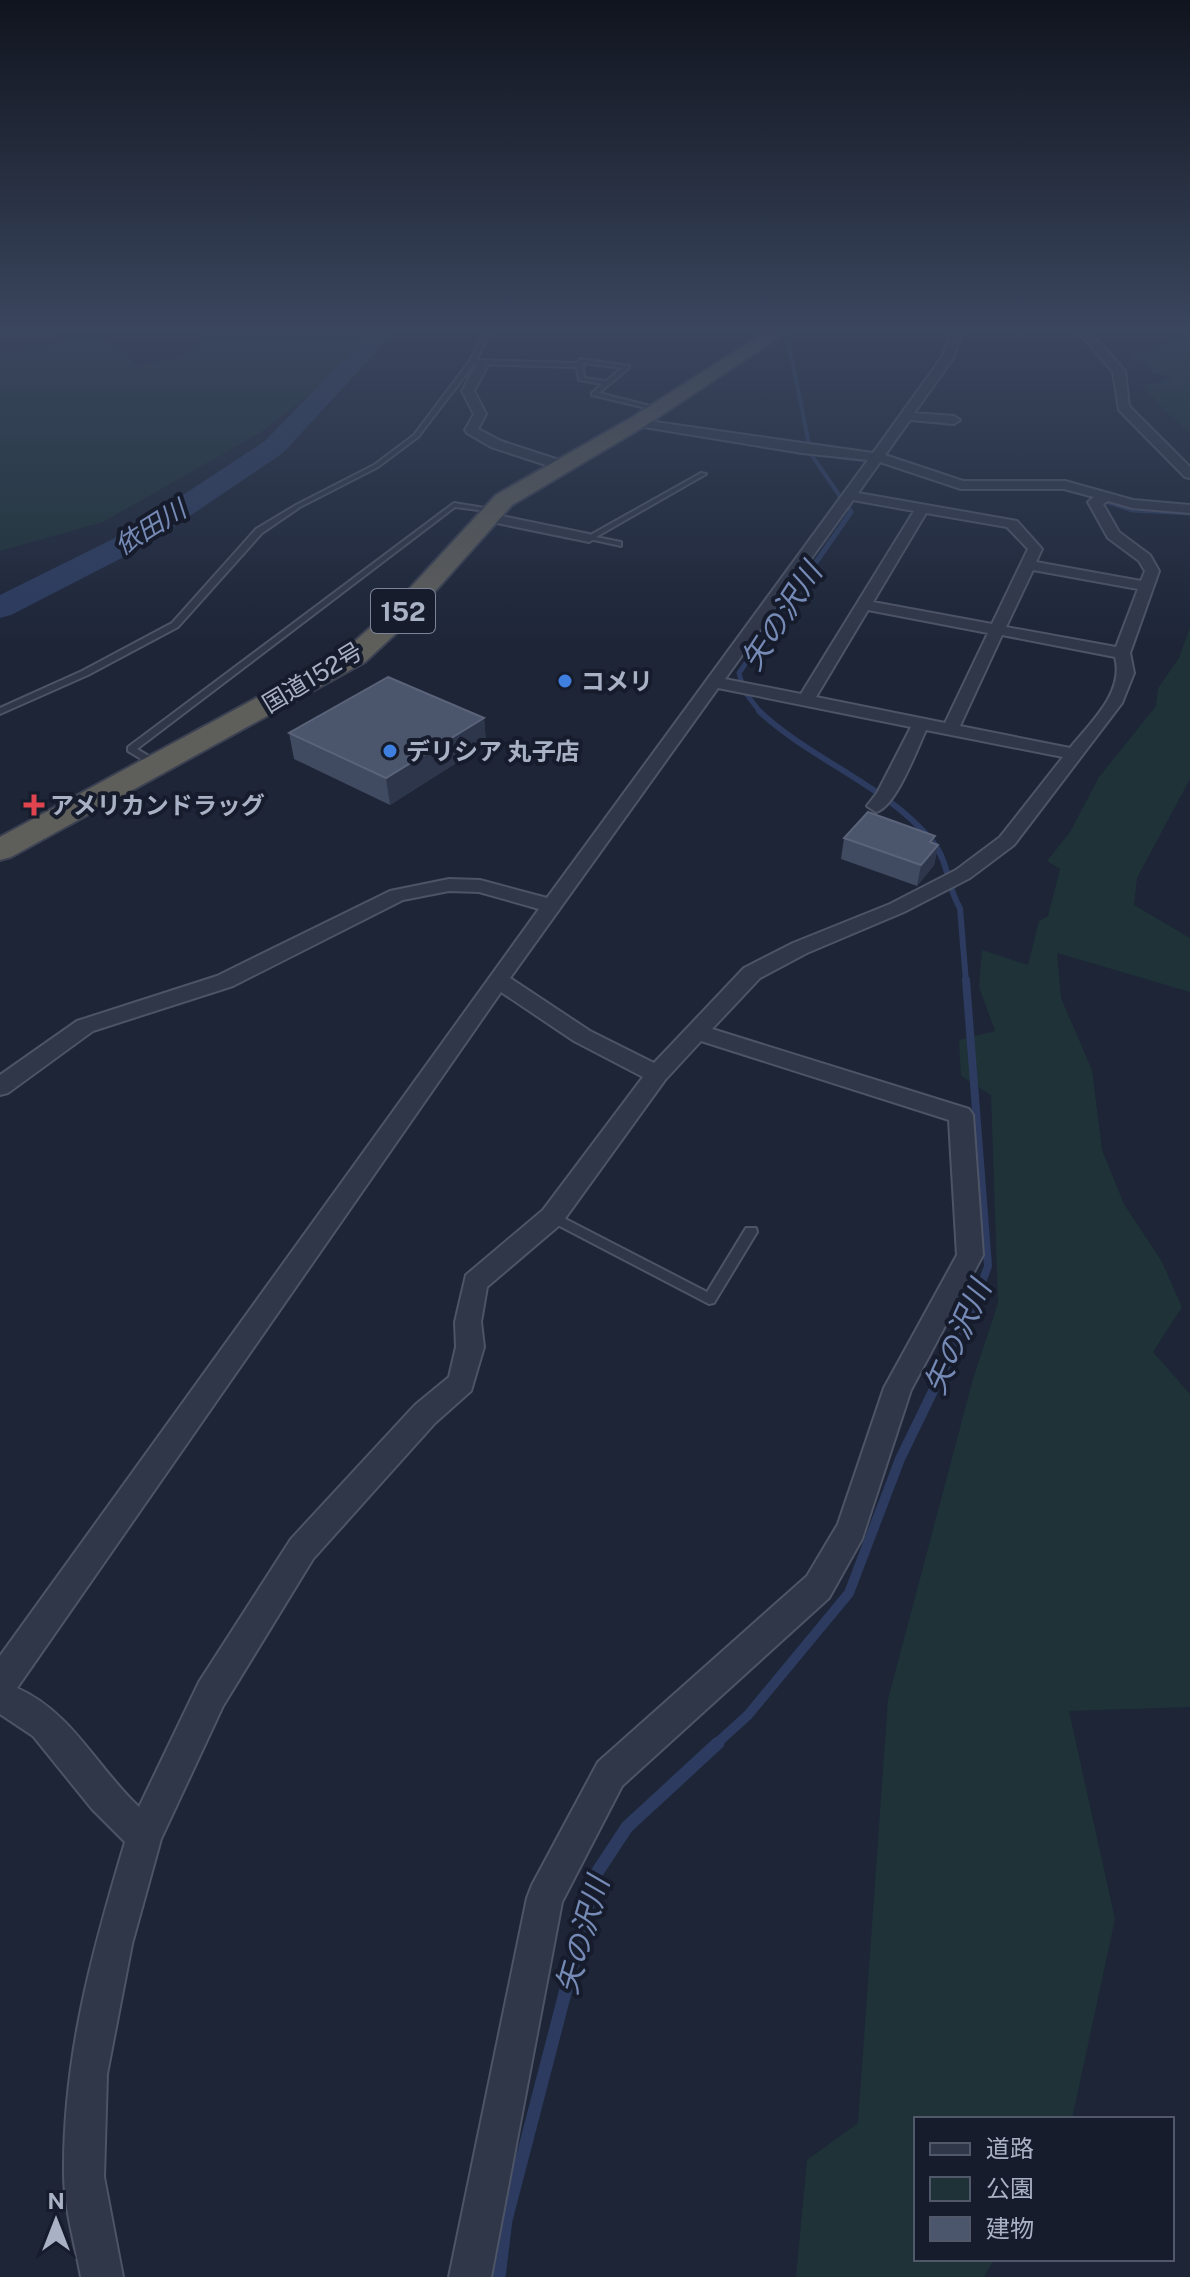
<svg xmlns="http://www.w3.org/2000/svg" width="1190" height="2277" viewBox="0 0 1190 2277" font-family="'Public Sans','Noto Sans JP',sans-serif">
<rect width="100%" height="100%" fill="#1d2537"/>
<g fill="#1e3238">
<path d="M217,326H370L356,357L263,431L103,522L0,551V354L96,337L118,348L138,367L187,354Z"/>
<path d="M1190,336V433L1162,408L1144,386L1172,378L1153,373L1147,363L1129,357Z"/>
<path d="M1190,627V779L1137,878L1134,905L1190,938V992L1057,953L1061,998L1092,1070L1102,1150L1124,1204L1162,1262L1182,1307L1153,1352L1190,1394V1707L1069,1711L1115,1919L1072,2119H916V2259H994L984,2277H796L807,2160L858,2123L888,1699L973,1379L998,1303L991,1095L961,1076L959,1040L995,1031L979,987L982,950L1028,965L1039,921L1048,916L1060,869L1047,861L1070,832L1099,777L1156,706L1158,688L1179,658Z"/>
</g>
<g fill="none" stroke-linecap="round" stroke-linejoin="round">
<g stroke="#2c3b5f" stroke-width="4">
<path d="M785,326L811,454L841,498"/>
<path d="M839,457L877,462"/>
<path d="M917,474L974,489H1033"/>
<path d="M1082,493L1096,498"/>
</g>
<g stroke="#2c3b5f" stroke-width="5">
<path d="M1090,496L1133,510L1190,513"/>
<path d="M761,713L744,691L739,673L851,512L840,496"/>
</g>
<path stroke="#2c3b5f" stroke-width="6" d="M759,711C811,760 886,785 932,841C950,863 946,886 960,908L966,982"/>
<path stroke="#2c3b5f" stroke-width="8" d="M966,980L988,1266L968,1321"/>
<path stroke="#2c3b5f" stroke-width="10" d="M715,1745L748,1715L849,1593L900,1459L968,1319"/>
<path stroke="#2c3b5f" stroke-width="13" d="M499,2277L506,2220L596,1874L627,1827L718,1743"/>
<path fill="#2c3b5f" fill-rule="evenodd" d="M377,326H400L283,453L147,545L11,615L0,618V595L125,533L265,441Z"/>
<g stroke="#4d5466" stroke-width="4">
<g id="service">
<path d="M488,326H493L476,360L577,363L580,359L629,366V368L599,393L662,409L659,411L592,395V393L602,384L579,380L577,367L474,364L418,437L378,467L300,507L262,533L178,627L88,675L0,714V708L82,671L172,623L256,529L296,505L374,465L414,435L469,362ZM583,363L622,368L606,381L584,378Z"/>
<path d="M701,473L706,474L596,537L621,542V546L585,538Z"/>
<path d="M454,503L497,510L494,512L455,507L137,749L162,764V768H156L128,751V747Z"/>
<path d="M552,1212L707,1292L746,1228H756L757,1232L714,1303L709,1304L548,1220L546,1217L548,1214Z"/>
</g>
</g>
<g stroke="#4d5466" stroke-width="4">
<g id="minor">
<path d="M45,326H91L86,329L0,335V329Z"/>
<path d="M953,326H963L954,357L914,413L954,416L960,420L954,424L910,420L885,455L963,481H1065L1133,500L1190,505V513L1132,508L1108,501L1103,504L1119,532L1150,555L1159,571L1130,653L1134,673L1122,703L1014,845L970,878L904,912L807,953L760,978L712,1029L969,1109L973,1115L983,1255L911,1390L862,1539L829,1598L622,1786L562,1902L491,2277H449L527,1898L532,1885L598,1762L807,1576L838,1524L884,1388L957,1255L949,1120L701,1041L665,1080L561,1224L487,1287L481,1322L484,1347L471,1391L435,1423L313,1559L223,1706L161,1839L132,1944L107,2074L104,2177L123,2277H81C75,2244 64,2207 64,2174C63,2057 92,1952 125,1842L92,1809L33,1736L0,1714V1656L539,909L479,892L449,891L403,900L233,986L93,1031L8,1093L0,1095V1075L77,1021L217,976L390,891L449,879L480,880L547,898L868,460L802,453L638,426L634,425V419L873,453L942,357ZM880,462L961,489H1064L1094,497L1088,502L1108,538L1139,561L1145,571L1141,581L1036,562L1042,549L1017,521L858,493ZM853,500L914,511L801,694L725,679ZM926,513L1007,527L1028,549L992,624L873,602ZM1033,570L1138,589L1116,647L1006,627ZM868,610L988,633L945,723L816,697ZM1002,635L1115,657C1125,692 1090,723 1070,748L960,726ZM718,688L911,727L877,793L867,806L876,812C896,807 917,749 926,730L1063,757L1000,837L956,870L890,904L793,943L744,968L654,1063L590,1031L510,978ZM501,992L574,1041L643,1077L543,1210L466,1275L455,1322L456,1347L449,1377L415,1405L291,1539L199,1682L139,1807C97,1768 72,1712 17,1688Z"/>
<path d="M1074,326H1085L1125,371L1129,406L1190,467V478L1185,477L1119,410L1113,372Z"/>
<path d="M483,360L489,363L474,391L486,414L478,429L501,441L568,463V469H558L491,447L467,433L465,430L474,414L462,391L477,363Z"/>
<path d="M487,513L589,534L596,538L589,542L482,520V514Z"/>
</g>
</g>
<g stroke="#3b4152" stroke-width="4">
<path id="trunk" d="M775,326H796L645,426L512,505L406,624L365,662L11,857L0,860V837L345,650L388,612L496,495L631,418Z"/>
</g>
<use href="#service" fill="#303748" fill-rule="evenodd"/>
<use href="#minor" fill="#303748" fill-rule="evenodd"/>
<use href="#trunk" fill="#5e5e5a" fill-rule="evenodd"/>
</g>
<g fill="#404a60">
<path d="M484,718L486,744L390,805L294,759L289,733Z"/>
<path d="M844,838L933,843L938,845L934,865L917,886L841,859Z"/>
</g>
<g fill="#2d364b">
<path d="M484,718L486,744L390,805L386,778Z"/>
<path d="M935,836L931,853L938,845L934,865L917,886L921,865L930,842Z"/>
</g>
<g fill="#4b556b" stroke="#5a6379" stroke-width="2">
<path d="M388,677L484,718L386,778L289,733Z"/>
<path d="M868,812L935,836L930,842L938,845L921,865L844,838Z"/>
</g>
<linearGradient id="sky" x2="0" y2="1"><stop stop-color="#10141e"/><stop offset="0.51" stop-color="#3a465e"/><stop offset="1" stop-color="#3a465e" stop-opacity="0"/></linearGradient>
<rect width="1190" height="644" fill="url(#sky)"/>
<g fill="#3f7fe0" stroke="#161c2c" stroke-width="3">
<circle cx="565" cy="681" r="8"/>
<circle cx="390" cy="751" r="8"/>
</g>
<path fill="#e0444e" stroke="#161c2c" stroke-width="3" d="M30 793h8v8h8v8h-8v8h-8v-8h-8v-8h8z"/>
<g text-anchor="middle" dominant-baseline="central" stroke-width="8" stroke-linejoin="round" paint-order="stroke">
<g font-size="24" fill="#a9b1c5" stroke="#161c2c">
<text transform="translate(312 677) rotate(-31)">国道152号</text>
</g>
<g font-size="24" font-weight="bold" fill="#a9b1c5" stroke="#161c2c" text-anchor="start">
<text x="581" y="681">コメリ</text>
<text x="406" y="751">デリシア 丸子店</text>
<text x="50" y="805">アメリカンドラッグ</text>
</g>
<g font-size="26" font-style="italic" fill="#768ab6" stroke="#161c2c">
<text transform="translate(150 527) rotate(-32)">依田川</text>
</g>
<rect fill="#161c2c" stroke="#7d8497" stroke-width="2" x="371" y="589" width="64" height="44" rx="6"/>
<g font-size="26" font-weight="bold" fill="#a9b1c5">
<text x="403" y="611">152</text>
</g>
<g font-size="30" font-style="italic" fill="#768ab6" stroke="#161c2c">
<text transform="translate(781 616) rotate(-57)">矢の沢川</text>
<text transform="translate(957 1337) rotate(-66)">矢の沢川</text>
<text transform="translate(582 1935) rotate(-74)">矢の沢川</text>
</g>
</g>
<rect x="914" y="2117" width="260" height="144" fill="#161c2c" stroke="#515869" stroke-width="2"/>
<rect x="930" y="2143" width="40" height="12" fill="#303748" stroke="#515869" stroke-width="2"/>
<text x="986" y="2157" font-size="24" fill="#a9b1c5">道路</text>
<rect x="930" y="2177" width="40" height="24" fill="#1e3238" stroke="#515869" stroke-width="2"/>
<text x="986" y="2197" font-size="24" fill="#a9b1c5">公園</text>
<rect x="930" y="2217" width="40" height="24" fill="#4b556b" stroke="#515869" stroke-width="2"/>
<text x="986" y="2237" font-size="24" fill="#a9b1c5">建物</text>
<g transform="translate(56 2221)" stroke="#161c2c" stroke-width="6" paint-order="stroke">
<path d="M0-6L14 30L0 20L-14 30Z" fill="#a9b1c5"/>
<text y="-12" font-size="22" font-weight="bold" text-anchor="middle" fill="#a9b1c5">N</text>
</g>
</svg>
